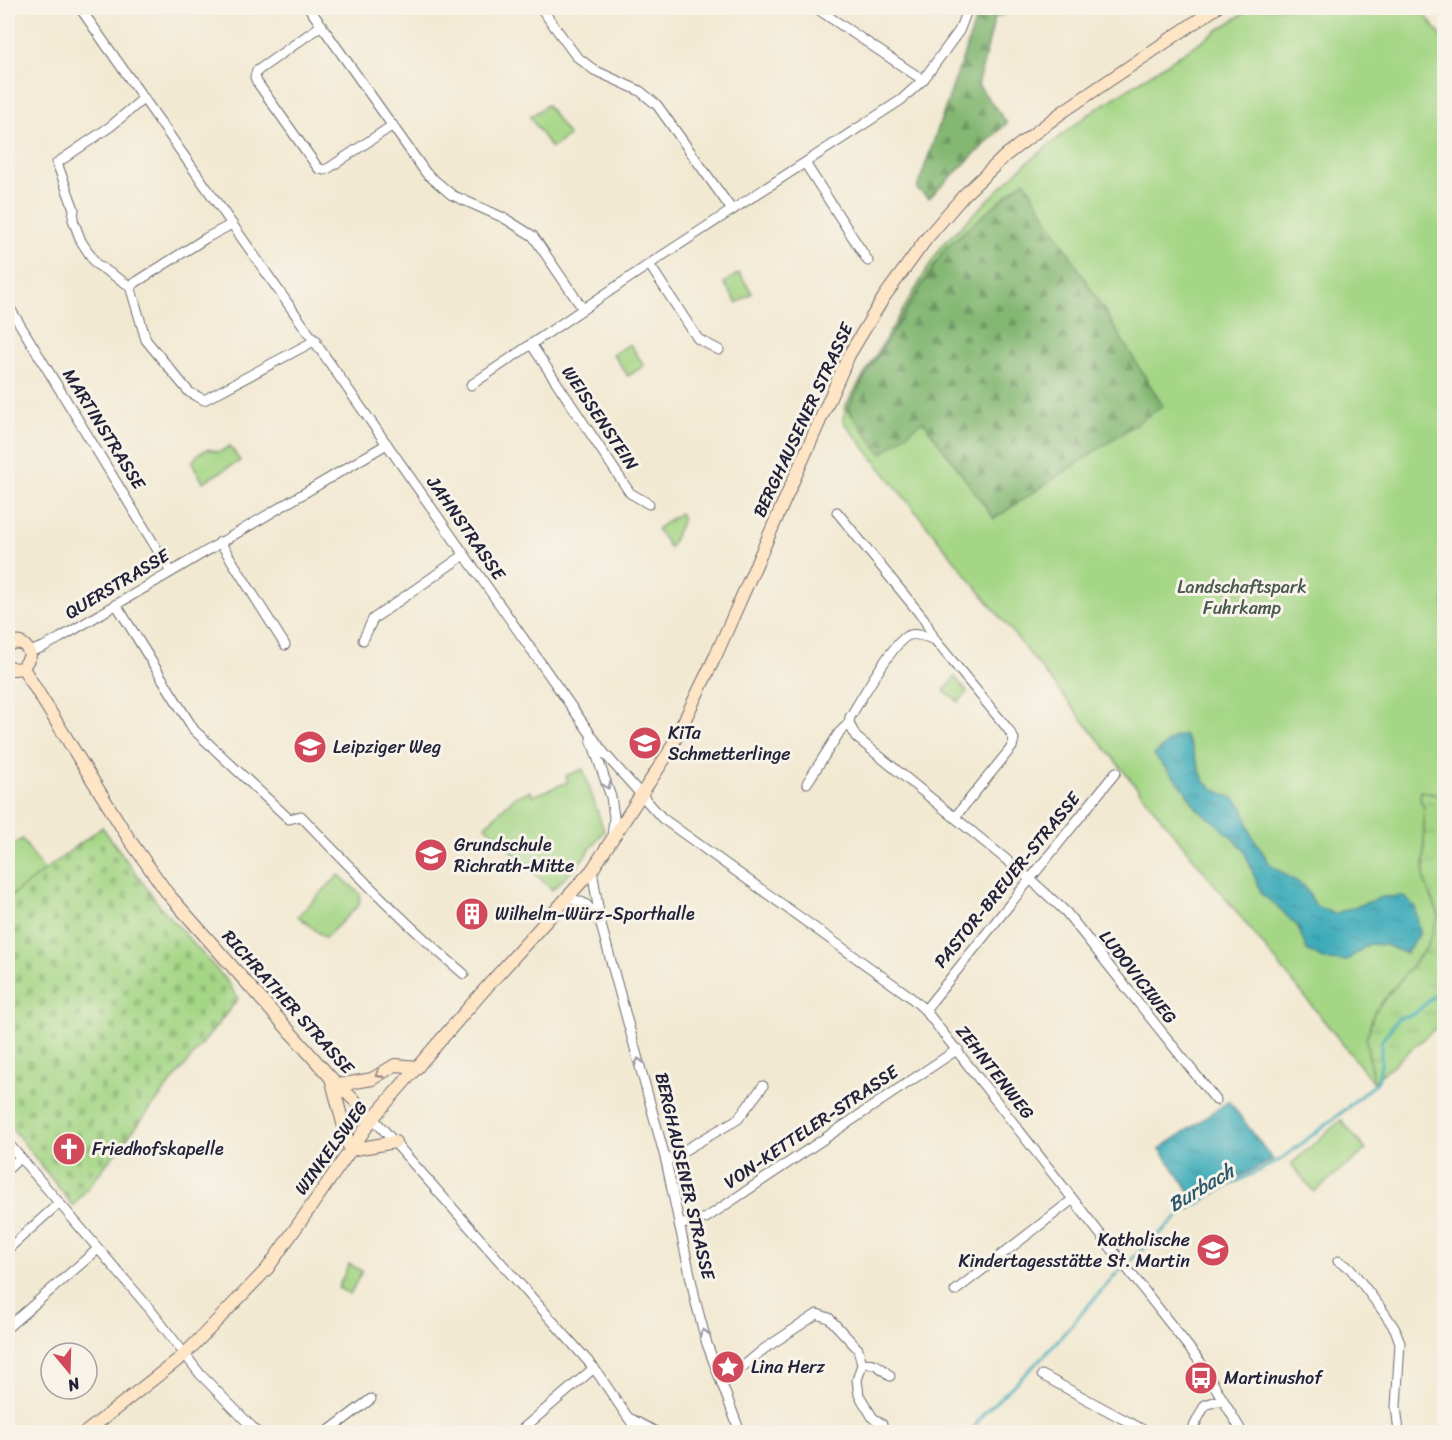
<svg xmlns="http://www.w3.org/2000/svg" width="1452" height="1440" viewBox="0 0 1452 1440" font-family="Sriracha,sans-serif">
<defs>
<pattern id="grass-tufts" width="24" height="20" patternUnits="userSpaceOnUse" patternTransform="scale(1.5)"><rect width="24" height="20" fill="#a4d685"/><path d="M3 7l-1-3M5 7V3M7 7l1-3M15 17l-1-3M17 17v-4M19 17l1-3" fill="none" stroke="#8db774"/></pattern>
<pattern id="forest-firs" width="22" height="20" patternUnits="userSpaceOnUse" patternTransform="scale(1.5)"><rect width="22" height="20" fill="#83b772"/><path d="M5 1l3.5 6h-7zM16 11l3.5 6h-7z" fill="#6b945f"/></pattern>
<pattern id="cemetery-stones" width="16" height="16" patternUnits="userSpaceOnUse" patternTransform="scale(1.5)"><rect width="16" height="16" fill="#a4d685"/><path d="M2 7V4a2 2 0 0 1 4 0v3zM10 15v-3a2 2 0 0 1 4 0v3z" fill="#8db774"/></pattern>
<pattern id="water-ripples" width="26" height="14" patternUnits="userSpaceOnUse" patternTransform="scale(1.5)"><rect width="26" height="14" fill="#3dacba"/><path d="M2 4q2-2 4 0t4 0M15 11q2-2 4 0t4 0" fill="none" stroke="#338c98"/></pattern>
</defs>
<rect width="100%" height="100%" fill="#f7f3e8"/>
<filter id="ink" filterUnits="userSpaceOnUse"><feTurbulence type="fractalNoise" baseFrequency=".0167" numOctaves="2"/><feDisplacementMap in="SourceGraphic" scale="12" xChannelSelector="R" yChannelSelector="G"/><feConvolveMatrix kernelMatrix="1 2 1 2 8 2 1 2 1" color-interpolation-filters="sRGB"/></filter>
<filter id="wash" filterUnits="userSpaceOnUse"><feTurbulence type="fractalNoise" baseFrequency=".008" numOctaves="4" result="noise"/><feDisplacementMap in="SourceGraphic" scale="24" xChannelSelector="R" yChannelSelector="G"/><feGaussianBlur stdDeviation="1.35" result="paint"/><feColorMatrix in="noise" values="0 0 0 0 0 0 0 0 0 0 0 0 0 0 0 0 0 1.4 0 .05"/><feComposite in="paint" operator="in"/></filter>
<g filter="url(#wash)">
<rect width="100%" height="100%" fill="#f2e9d2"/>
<path fill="url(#grass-tufts)" stroke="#637c60" stroke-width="1.5" d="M1420,791L1444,797V1021L1373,1082L1366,1039L1374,1012L1426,948L1439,915L1424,880V808L1420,799Z"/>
<g fill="url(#forest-firs)" stroke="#526c56" stroke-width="1.5">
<path d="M980,8H1027L995,17L978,85L1007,123L929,198L917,189Z"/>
<path d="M1024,179L1163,406L994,519L923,421L882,455L847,409L870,368L945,248Z"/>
</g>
<path fill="url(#cemetery-stones)" stroke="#637c60" stroke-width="1.5" d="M102,827L159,905L226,980L238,999L73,1206L8,1123V898Z"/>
<g fill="#a4d685" stroke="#637c60" stroke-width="1.5" fill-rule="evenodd">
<path d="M1252,8H1420L1444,40V797L1421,791L1420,799L1424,808V880L1439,915L1426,948L1374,1012L1366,1039L1373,1082L843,421L846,405L942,245L1023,166L1086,116ZM1024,180L1163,406L994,519L923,421L882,454L847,409L870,368L945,248Z"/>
<path d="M547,105L569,136L551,148L530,117Z"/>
<path d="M739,273L752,293L737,303L724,283Z"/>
<path d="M630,344L644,366L628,376L613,354Z"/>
<path d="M230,446L240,461L203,482L192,462L198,454L208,449L219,452Z"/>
<path d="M680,513L683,518L670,548L657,529Z"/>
<path d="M955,677L967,692L959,702L944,691Z"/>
<path d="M583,769L604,831L577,866L552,890L485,826L515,797L530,791L533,796L568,782L566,776Z"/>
<path d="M22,839L44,871L8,898V849Z"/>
<path d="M339,875L360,894L359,905L325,938L298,916Z"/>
<path d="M1341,1120L1366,1150L1314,1192L1291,1164Z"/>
<path d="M349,1264L362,1271L350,1294L338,1288Z"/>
</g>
<g fill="url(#water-ripples)" stroke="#30677a" stroke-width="1.5">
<path d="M1184,735L1191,746L1204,781L1215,790L1235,799L1243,808L1251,834L1271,866L1304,886L1316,906L1334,914L1383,897L1403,896L1415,907L1420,933L1406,953L1385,945L1369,944L1346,961L1325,960L1307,950L1298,927L1276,905L1262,895L1243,848L1216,823L1197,809L1182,786L1154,755L1174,737Z"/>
<path d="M1229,1101L1273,1160L1195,1199L1160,1149Z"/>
</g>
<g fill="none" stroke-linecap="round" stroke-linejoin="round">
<path stroke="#3dacba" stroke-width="3" d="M971,1432L983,1414L1044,1356L1117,1273L1181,1214L1218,1191L1280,1160L1336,1117L1378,1081L1381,1064V1042L1398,1018L1414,1014L1444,988"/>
</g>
</g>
<g filter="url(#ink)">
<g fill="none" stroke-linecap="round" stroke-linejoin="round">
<g stroke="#6b6870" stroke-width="11">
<g id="street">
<path d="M80,8L604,753L662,818L908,995L925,1010L1201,1363L1242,1432"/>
<path d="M309,8L426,173L452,195L504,218L533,236L583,309"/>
<path d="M541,8L576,56L594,70L640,91L657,105L732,210"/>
<path d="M816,8L923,80"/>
<path d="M322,25L257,71L255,77L257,82L318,168L324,170L329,168L393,125"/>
<path d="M144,98L111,126L57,163L74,209L73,220L81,241L96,264L130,286L146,340L189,392L204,400L316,340"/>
<path d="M805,163L868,261"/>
<path d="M649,264L698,339L719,350"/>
<path d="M130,286L206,238L232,224"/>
<path d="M8,305L171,572"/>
<path d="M531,344L630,493L649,504"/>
<path d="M471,385L654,261L901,100L923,80L959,31L968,8"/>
<path d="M837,512L924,619L935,640L1008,729L1014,739L1012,747L955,817"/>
<path d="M220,542L285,645"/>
<path d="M116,604L194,730L289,819L301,816C353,871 406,925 464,974"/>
<path d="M363,640L373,619L464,555"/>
<path d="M935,640C927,637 915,632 907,636C892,644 860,701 850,717L849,723L856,737L1030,879L1066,912L1216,1100"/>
<path d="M29,652L43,647L60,638L387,444"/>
<path d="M591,739L611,797L614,817L612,838"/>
<path d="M807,783L839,733L849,723"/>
<path d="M592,870L601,925L666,1161L696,1303L707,1344L740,1432"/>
<path d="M566,898C586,902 588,904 598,920"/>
<path d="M925,1010L1116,772"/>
<path d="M373,1118L594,1368L638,1432"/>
<path d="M8,1143L149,1308L200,1374L257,1432"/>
<path d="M666,1161L738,1119L763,1086"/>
<path d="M8,1169L20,1158"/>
<path d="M679,1225L706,1218L958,1049"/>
<path d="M8,1249L58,1204"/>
<path d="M1338,1261L1350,1268L1383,1311L1395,1329L1400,1343L1396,1406L1399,1432"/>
<path d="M955,1291L1072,1200"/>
<path d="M8,1327L98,1249"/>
<path d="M862,1364C875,1361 880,1367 890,1376"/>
<path d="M1042,1375L1147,1432"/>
<path d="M722,1384L764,1349L817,1314L829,1318L858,1349L862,1364L857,1380L859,1395L873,1418L882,1424"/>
<path d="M631,1419L656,1432"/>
<path d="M327,1432L371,1399"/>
<path d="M519,1432L594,1368"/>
<path d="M1191,1432L1205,1405L1223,1399"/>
</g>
</g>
<g stroke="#6b6870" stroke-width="14">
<g id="secondary">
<path d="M8,645C18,639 28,644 30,656L23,668L13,669L8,666"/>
<path d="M23,668L129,839L168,894L331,1078L373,1118"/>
<path d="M331,1078L350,1150"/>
<path d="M339,1085L372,1079L395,1065L418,1067"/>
<path d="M350,1150L395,1142"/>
<path d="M86,1432L184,1355L267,1269L373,1118L485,989L592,870L669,752L716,655L849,355L884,297L927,238L964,195L1006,155L1061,113L1216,8"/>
</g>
</g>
<use href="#street" stroke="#fff" stroke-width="9"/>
<use href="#secondary" stroke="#fde5c5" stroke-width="12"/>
</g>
<defs><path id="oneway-chevron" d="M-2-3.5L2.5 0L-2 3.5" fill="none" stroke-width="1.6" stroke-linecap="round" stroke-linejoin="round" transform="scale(1.5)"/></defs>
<g stroke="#9c9ca7">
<use href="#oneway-chevron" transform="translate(607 785) rotate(72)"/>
<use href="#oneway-chevron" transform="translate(639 1062) rotate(-105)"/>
<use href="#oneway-chevron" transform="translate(704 1333) rotate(-106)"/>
</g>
<use stroke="#9a8d87" href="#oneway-chevron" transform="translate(379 1074) rotate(150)"/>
</g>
<defs>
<g id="school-disc" transform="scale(1.725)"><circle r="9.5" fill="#d1495b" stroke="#f7f3e8"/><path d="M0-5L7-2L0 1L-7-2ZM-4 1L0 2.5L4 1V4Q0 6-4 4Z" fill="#fff"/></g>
<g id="building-disc" transform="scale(1.725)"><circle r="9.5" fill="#d1495b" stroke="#f7f3e8"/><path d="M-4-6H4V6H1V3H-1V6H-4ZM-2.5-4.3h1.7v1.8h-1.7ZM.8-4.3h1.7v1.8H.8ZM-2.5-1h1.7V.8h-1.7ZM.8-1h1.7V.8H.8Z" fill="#fff"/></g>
<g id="church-disc" transform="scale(1.725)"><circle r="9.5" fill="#d1495b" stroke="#f7f3e8"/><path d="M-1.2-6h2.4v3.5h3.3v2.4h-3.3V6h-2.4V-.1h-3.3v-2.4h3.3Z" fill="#fff"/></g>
<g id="sight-disc" transform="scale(1.725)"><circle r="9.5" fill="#d1495b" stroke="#f7f3e8"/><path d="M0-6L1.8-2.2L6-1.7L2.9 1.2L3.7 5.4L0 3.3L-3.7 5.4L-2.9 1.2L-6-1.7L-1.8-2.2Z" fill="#fff"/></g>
<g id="bus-disc" transform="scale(1.725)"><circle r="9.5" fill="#d1495b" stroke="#f7f3e8"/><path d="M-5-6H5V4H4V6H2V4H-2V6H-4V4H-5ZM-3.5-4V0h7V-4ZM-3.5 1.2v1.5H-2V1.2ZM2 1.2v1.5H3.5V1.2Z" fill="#fff"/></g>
</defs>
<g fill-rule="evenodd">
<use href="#school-disc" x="645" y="743"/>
<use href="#school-disc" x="310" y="747"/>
<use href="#school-disc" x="431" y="855"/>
<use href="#building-disc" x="472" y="914"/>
<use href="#church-disc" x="69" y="1149"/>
<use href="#school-disc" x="1213" y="1250"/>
<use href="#sight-disc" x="728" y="1367"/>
<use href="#bus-disc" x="1201" y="1378"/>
</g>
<g text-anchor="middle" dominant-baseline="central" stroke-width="6" stroke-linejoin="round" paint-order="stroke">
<g font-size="18" fill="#22223b" stroke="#f7f3e8">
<text transform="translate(600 418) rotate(56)">WEISSENSTEIN</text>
<text transform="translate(803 420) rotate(-65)">BERGHAUSENER STRASSE</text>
<text transform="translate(104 429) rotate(58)">MARTINSTRASSE</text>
<text transform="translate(466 528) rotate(55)">JAHNSTRASSE</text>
<text transform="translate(117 584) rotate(-31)">QUERSTRASSE</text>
<text transform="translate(1007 880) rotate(-51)">PASTOR-BREUER-STRASSE</text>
<text transform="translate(1138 977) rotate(52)">LUDOVICIWEG</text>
<text transform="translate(288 1002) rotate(48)">RICHRATHER STRASSE</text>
<text transform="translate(995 1072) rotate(52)">ZEHNTENWEG</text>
<text transform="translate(811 1127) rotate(-34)">VON-KETTELER-STRASSE</text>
<text transform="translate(331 1148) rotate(-54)">WINKELSWEG</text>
<text transform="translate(685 1176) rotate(77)">BERGHAUSENER STRASSE</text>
</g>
<g font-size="18" fill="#495851" stroke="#f7f3e8">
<text x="1242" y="587">Landschaftspark<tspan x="1242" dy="21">Fuhrkamp</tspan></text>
</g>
<g font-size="18" fill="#22223b" stroke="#f7f3e8" text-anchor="start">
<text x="668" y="733">KiTa<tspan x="668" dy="21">Schmetterlinge</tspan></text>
<text x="333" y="747">Leipziger Weg</text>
<text x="454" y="845">Grundschule<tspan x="454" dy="21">Richrath-Mitte</tspan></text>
<text x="495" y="914">Wilhelm-Würz-Sporthalle</text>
<text x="92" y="1149">Friedhofskapelle</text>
<text x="1190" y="1240" text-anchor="end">Katholische<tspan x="1190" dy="21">Kindertagesstätte St. Martin</tspan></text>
<text x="751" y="1367">Lina Herz</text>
<text x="1224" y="1378">Martinushof</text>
</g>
<g font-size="20" font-style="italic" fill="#2d596e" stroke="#f7f3e8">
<text transform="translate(1201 1188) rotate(-31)">Burbach</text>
</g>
</g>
<rect width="1452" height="1440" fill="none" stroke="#f7f3e8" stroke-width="30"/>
<g transform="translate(69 1371) rotate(161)"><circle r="28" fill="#f7f3e8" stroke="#a29fa3" stroke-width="1.5"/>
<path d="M0-4.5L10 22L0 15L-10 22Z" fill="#d1495b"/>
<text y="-9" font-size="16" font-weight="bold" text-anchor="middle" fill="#22223b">N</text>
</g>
</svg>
